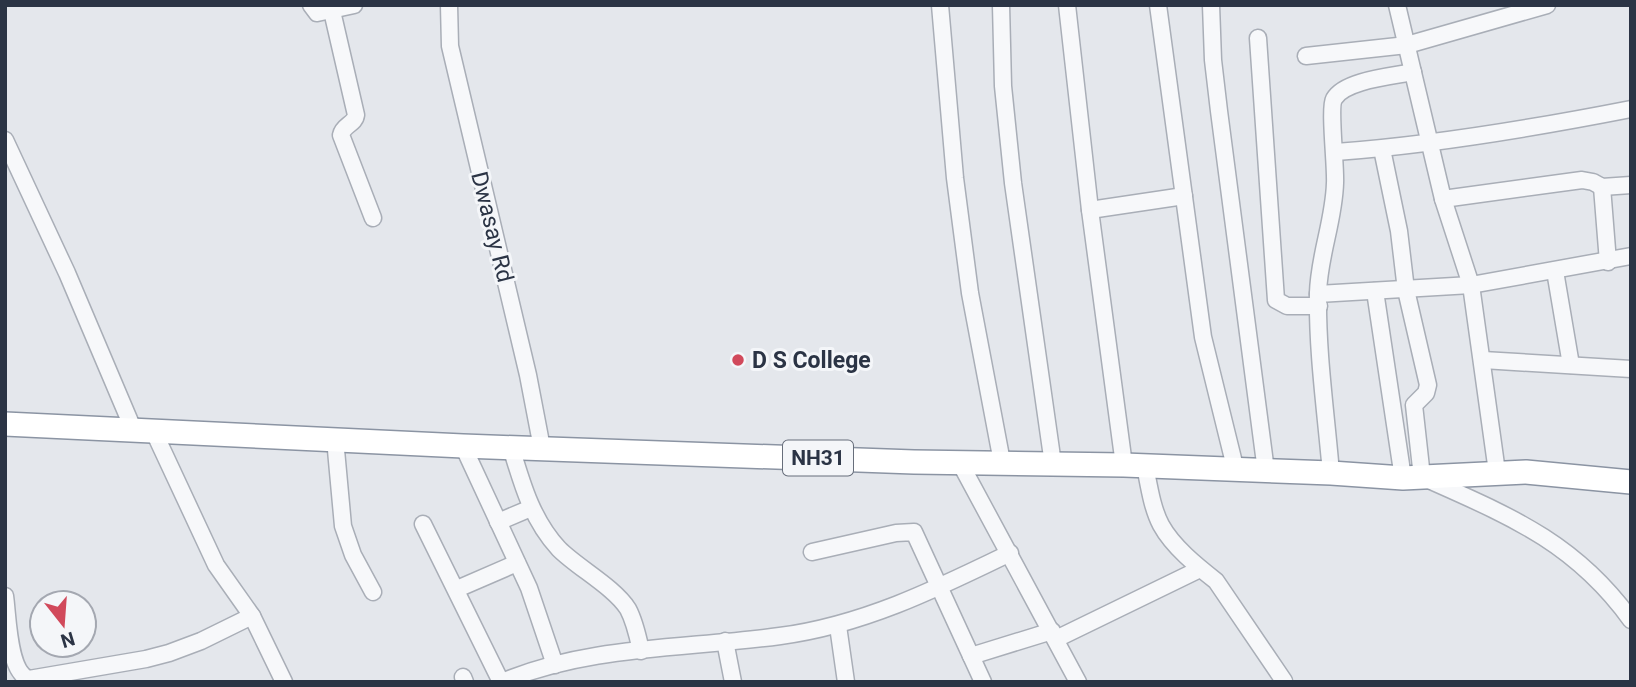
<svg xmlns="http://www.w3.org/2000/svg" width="1636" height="687" viewBox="0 0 1636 687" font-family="Roboto,sans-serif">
<rect width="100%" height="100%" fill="#e4e7ec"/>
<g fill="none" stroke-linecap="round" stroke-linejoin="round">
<g stroke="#a9aeb7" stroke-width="19">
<g id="minor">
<path d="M311,5L317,13L354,5"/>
<path d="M449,5L450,46L528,375L542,448"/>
<path d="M940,5L955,178L970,293L1002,462"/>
<path d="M1001,5L1003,86L1013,183L1053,464"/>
<path d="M1067,5L1090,210L1124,465"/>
<path d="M1158,5L1203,337L1236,471"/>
<path d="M1211,5L1213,60L1219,111L1266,471"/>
<path d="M1397,5L1443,199L1471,285L1497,472"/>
<path d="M332,11L356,115C355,124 343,125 341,135L373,218"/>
<path d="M1258,38L1276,300L1287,306H1319"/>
<path d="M1306,56L1407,45L1547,5"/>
<path d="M5,140L67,273L134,431"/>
<path d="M1382,149L1399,231L1406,290L1428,385L1426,393L1414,405L1422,477C1507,515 1574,541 1631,620"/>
<path d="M1336,152C1434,145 1534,128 1631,109"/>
<path d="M1602,187L1608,262"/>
<path d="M1443,199L1582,180L1593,182L1602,187L1631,185"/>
<path d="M1090,210L1184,196"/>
<path d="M1555,271L1571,365"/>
<path d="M1375,291L1403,478"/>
<path d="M1318,294L1471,285L1631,256"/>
<path d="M1483,360L1631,369"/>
<path d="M154,432L216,565L252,616L284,682"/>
<path d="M335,439L343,526L353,555L373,592"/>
<path d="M463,446L529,588L555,665"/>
<path d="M511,447C522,484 532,520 559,549C578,568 614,587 628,609C635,622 638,637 641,651"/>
<path d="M959,461L1078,682"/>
<path d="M1145,466C1149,486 1152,508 1161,525C1173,547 1197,566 1216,581L1284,681"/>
<path d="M1331,473C1326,413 1317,353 1318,293C1319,255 1334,221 1335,183C1336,167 1329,108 1334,99C1344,80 1394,76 1413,72"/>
<path d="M498,522L531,508"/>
<path d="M423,524L501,682"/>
<path d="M812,552L896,533L914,532L983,682"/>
<path d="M457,589L517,563"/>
<path d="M5,596C8,616 8,672 29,679L146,659L169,653L201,641L252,616"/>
<path d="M838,626L846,682"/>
<path d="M1056,639L1200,569"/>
<path d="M725,641L733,682"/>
<path d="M971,656L1052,631"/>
<path d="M463,677L465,682"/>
<path d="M502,682C589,645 688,649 780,636C863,625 936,589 1010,553"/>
</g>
</g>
<g stroke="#8b94a3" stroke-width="26">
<path id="highway" d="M5,424L463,446L914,462L1124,465L1331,473L1403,478L1526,472L1631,482"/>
</g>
<use href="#minor" stroke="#f7f8fa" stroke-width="16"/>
<use href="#highway" stroke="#fff" stroke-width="23"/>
</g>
<circle fill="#d1495b" stroke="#f4f6f9" stroke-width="2.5" cx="738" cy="360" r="7"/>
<g text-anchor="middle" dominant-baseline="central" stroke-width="6" stroke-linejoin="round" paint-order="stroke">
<rect fill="#f4f6f9" stroke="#676e7b" stroke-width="2" x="783" y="440.5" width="70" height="35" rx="5"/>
<g font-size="21" font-weight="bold" fill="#2b3445">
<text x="818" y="458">NH31</text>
</g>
<g font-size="23" fill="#2b3445" stroke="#f4f6f9">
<text transform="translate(492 227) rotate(76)">Dwasay Rd</text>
</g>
<g font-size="23" font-weight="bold" fill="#2b3445" stroke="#f4f6f9" text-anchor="start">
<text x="752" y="360">D S College</text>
</g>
</g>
<rect width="1636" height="687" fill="none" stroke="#2b3445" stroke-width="14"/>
<g transform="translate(63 624) rotate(163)"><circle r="33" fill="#f4f6f9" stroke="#a4a8b1" stroke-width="2"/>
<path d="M0-5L12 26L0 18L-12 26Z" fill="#d1495b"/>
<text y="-10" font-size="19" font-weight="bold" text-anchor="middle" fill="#2b3445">N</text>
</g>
</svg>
